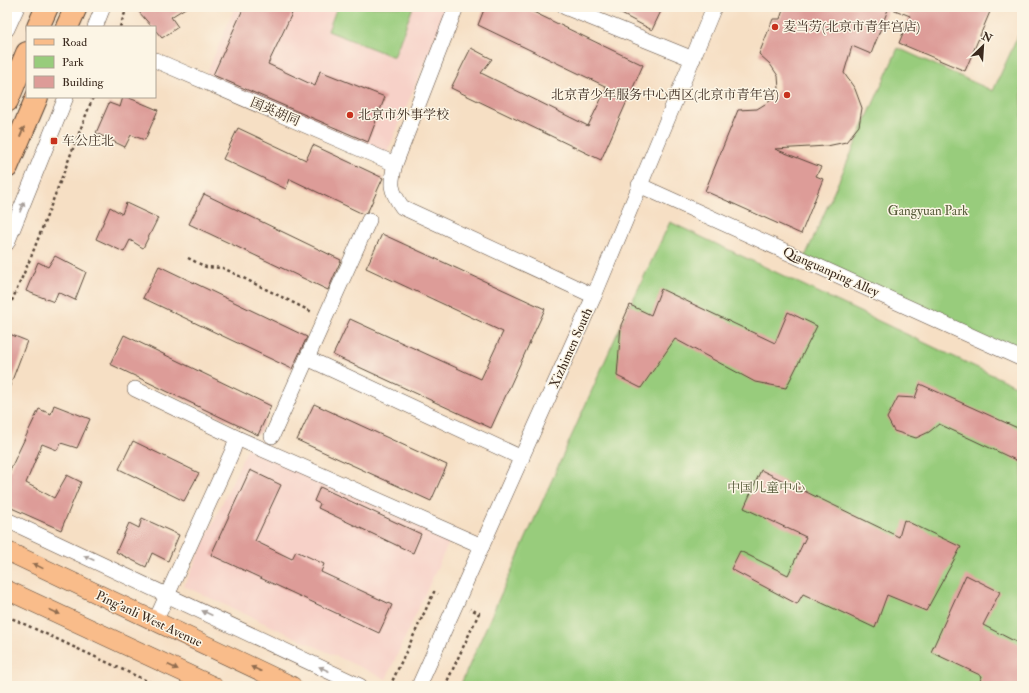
<svg xmlns="http://www.w3.org/2000/svg" width="1029" height="693" viewBox="0 0 1029 693" font-family="'IM FELL Double Pica','Noto Serif SC',serif">
<rect width="100%" height="100%" fill="#fcf5e5"/>
<filter id="ink" filterUnits="userSpaceOnUse"><feTurbulence type="fractalNoise" baseFrequency=".025" numOctaves="2"/><feDisplacementMap in="SourceGraphic" scale="8" xChannelSelector="R" yChannelSelector="G"/><feConvolveMatrix kernelMatrix="1 2 1 2 8 2 1 2 1" color-interpolation-filters="sRGB"/></filter>
<filter id="wash" filterUnits="userSpaceOnUse"><feTurbulence type="fractalNoise" baseFrequency=".012" numOctaves="4" result="noise"/><feDisplacementMap in="SourceGraphic" scale="16" xChannelSelector="R" yChannelSelector="G"/><feGaussianBlur stdDeviation="0.9" result="paint"/><feColorMatrix in="noise" values="0 0 0 0 0 0 0 0 0 0 0 0 0 0 0 0 0 1.4 0 .05"/><feComposite in="paint" operator="in"/></filter>
<g filter="url(#wash)">
<rect width="100%" height="100%" fill="#f6dfc4"/>
<g fill="#f7d1c8">
<path d="M235,7H448L387,153L205,77Z"/>
<path d="M248,447L450,540L386,679L184,586Z"/>
</g>
<g fill="#98cc7c" stroke="#6a7b4d">
<path d="M337,7H413L394,57L328,31Z"/>
<path d="M1022,27V356L804,259L898,48L993,91Z"/>
<path d="M670,222L1022,389V686H460L621,325Z"/>
</g>
<g id="blocks">
<g fill="#dd9c98">
<path d="M145,7H187L171,17L178,27L162,38L155,30V27H152L139,12Z"/>
<path d="M244,7H295L268,64L315,86L320,71L385,97L368,142L213,75Z"/>
<path d="M485,7H523L643,65L601,160L451,88L471,48L492,59L481,73L588,126L607,87L478,25Z"/>
<path d="M608,7H663L652,30Z"/>
<path d="M784,7H889L871,54L852,46L844,73L855,89L862,108L859,126L846,142L827,146L775,149L821,167L816,176L823,179L801,234L705,191L738,110L757,109L770,101L779,89L778,76L770,64L759,54L773,19H780Z"/>
<path d="M890,7H992L965,71L899,43L910,16L890,8Z"/>
<path d="M123,97H127L158,110L145,140L131,135L125,147L96,133L109,103L120,107Z"/>
<path d="M238,128L306,160L313,145L383,178L368,211L363,214L290,179L286,189L223,159Z"/>
<path d="M204,194L341,260L328,290L189,224Z"/>
<path d="M126,203L158,218L143,248L130,240L124,252L96,239L110,207L122,214Z"/>
<path d="M382,234L545,309L491,428L333,355L350,319L481,379L503,332L366,268Z"/>
<path d="M55,256L86,272L75,300L58,292L54,302L26,291L38,262L48,267Z"/>
<path d="M159,266L307,337L292,369L143,298Z"/>
<path d="M661,289L775,343L788,312L817,326L786,388L755,382L675,339L641,388L617,376L621,325L630,305L651,315Z"/>
<path d="M7,333L27,341L8,391L7,390Z"/>
<path d="M124,335L271,406L258,435L110,364Z"/>
<path d="M920,384L1022,430V463L939,424L929,432L916,438L894,431L887,418L898,397L915,398Z"/>
<path d="M314,404L447,465L431,501L297,440Z"/>
<path d="M54,405L90,419L77,448L61,443L57,450L42,444L26,483L54,498L67,475L81,482L61,530L7,506V477L17,455L39,409L51,414Z"/>
<path d="M133,441L199,473L184,501L119,469Z"/>
<path d="M250,470L281,485L255,541L292,559L296,551L324,564L321,572L392,605L379,633L211,555Z"/>
<path d="M761,470L899,537L904,520L961,547L926,611L887,595L875,628L803,594L797,604L731,569L740,551L788,575L806,537L744,508Z"/>
<path d="M320,487L421,534L413,553L318,508L320,504L314,501Z"/>
<path d="M142,518L179,535L168,561L152,553L146,567L116,552L129,523L139,528Z"/>
<path d="M966,575L1000,592L983,625L1022,645V686H978L982,676L931,652Z"/>
</g>
</g>
</g>
<g filter="url(#ink)">
<use href="#blocks" fill-opacity="0" stroke="#574537" stroke-width="1"/>
<g fill="none" stroke-linecap="round" stroke-linejoin="round">
<g stroke="#574537" stroke-width="16">
<g id="minor">
<path d="M456,7L395,164C390,184 390,190 402,207L594,296"/>
<path d="M565,7L693,59"/>
<path d="M95,27L103,7"/>
<path d="M7,29L17,7"/>
<path d="M155,60L395,164"/>
<path d="M639,185L1022,359"/>
<path d="M7,243L66,97"/>
<path d="M307,358L522,458"/>
<path d="M135,389L237,438L482,546"/>
<path d="M272,436L369,220"/>
<path d="M7,520L360,686"/>
<path d="M155,622L232,452L237,438"/>
<path d="M419,686L594,296L714,7"/>
</g>
</g>
<g stroke="#574537" stroke-width="20">
<g id="major">
<path d="M7,551L292,686"/>
<path d="M7,590L213,686"/>
</g>
</g>
<g stroke="#574537" stroke-width="24">
<g id="highway">
<path d="M38,27L47,7"/>
<path d="M67,27L76,7"/>
<path d="M7,101L27,53"/>
<path d="M7,167L37,97"/>
</g>
</g>
<g stroke="#574537" stroke-width="2.5" stroke-dasharray="3 3" stroke-linecap="butt">
<path d="M120,27L127,7"/>
<path d="M188,258L206,267L223,268L312,312"/>
<path d="M7,312L31,257L93,97"/>
<path d="M7,616L158,686"/>
<path d="M390,686L434,592L438,594"/>
<path d="M445,686L479,613L470,609"/>
</g>
<use href="#minor" stroke="#fff" stroke-width="15"/>
<use href="#major" stroke="#f9bc8a" stroke-width="19"/>
<use href="#highway" stroke="#f9bc8a" stroke-width="22"/>
</g>
<defs><path id="oneway-solid" d="M-6-.8H1V-3.2L6.5 0L1 3.2V.8H-6Z"/></defs>
<g fill="#906c4f">
<use href="#oneway-solid" transform="translate(22 132) rotate(-67)"/>
<use href="#oneway-solid" transform="translate(38 566) rotate(-154)"/>
<use href="#oneway-solid" transform="translate(55 612) rotate(25)"/>
<use href="#oneway-solid" transform="translate(173 667) rotate(25)"/>
<use href="#oneway-solid" transform="translate(256 669) rotate(-155)"/>
</g>
<g fill="#a79f9a">
<use href="#oneway-solid" transform="translate(22 207) rotate(-68)"/>
<use href="#oneway-solid" transform="translate(89 558) rotate(-155)"/>
<use href="#oneway-solid" transform="translate(207 613) rotate(-155)"/>
<use href="#oneway-solid" transform="translate(324 669) rotate(-155)"/>
</g>
</g>
<g fill="#c8321e" stroke="#fcf5e5" stroke-width="1.5">
<circle cx="775" cy="27" r="4"/>
<circle cx="787" cy="95" r="4"/>
<circle cx="350" cy="115" r="4"/>
<rect x="50" y="137" width="8" height="8" rx="2"/>
</g>
<g text-anchor="middle" dominant-baseline="central" stroke-width="3" stroke-linejoin="round" paint-order="stroke">
<g font-size="13" fill="#3b2a1e" stroke="#fcf5e5" text-anchor="start">
<text x="783" y="27">麦当劳(北京市青年宫店)</text>
<text x="779" y="95" text-anchor="end">北京青少年服务中心西区(北京市青年宫)</text>
<text x="358" y="115">北京市外事学校</text>
<text x="62" y="141">车公庄北</text>
</g>
<g font-size="13" fill="#3b2a1e" stroke="#fcf5e5">
<text transform="translate(275 112) rotate(23)">国英胡同</text>
<text transform="translate(831 272) rotate(24)">Qianguanping Alley</text>
<text transform="translate(571 348) rotate(-66)">Xizhimen South</text>
<text transform="translate(149 619) rotate(25)">Ping'anli West Avenue</text>
</g>
<g font-size="13" fill="#575b3a" stroke="#fcf5e5">
<text x="928" y="211">Gangyuan Park</text>
<text x="766" y="488">中国儿童中心</text>
</g>
</g>
<rect width="1029" height="693" fill="none" stroke="#fcf5e5" stroke-width="24"/>
<rect x="26" y="26" width="130" height="72" fill="#fcf5e5" stroke="#afa495"/>
<rect x="34" y="39" width="20" height="6" fill="#f9bc8a" stroke="#afa495"/>
<text x="62" y="46" font-size="12" fill="#3b2a1e">Road</text>
<rect x="34" y="56" width="20" height="12" fill="#98cc7c" stroke="#afa495"/>
<text x="62" y="66" font-size="12" fill="#3b2a1e">Park</text>
<rect x="34" y="76" width="20" height="12" fill="#dd9c98" stroke="#afa495"/>
<text x="62" y="86" font-size="12" fill="#3b2a1e">Building</text>
<g transform="translate(983 46) rotate(25)" stroke="#fcf5e5" stroke-width="3" paint-order="stroke">
<path d="M0-3L7 15L0 10L-7 15Z" fill="#3b2a1e"/>
<text y="-6" font-size="11" font-weight="bold" text-anchor="middle" fill="#3b2a1e">N</text>
</g>
</svg>
